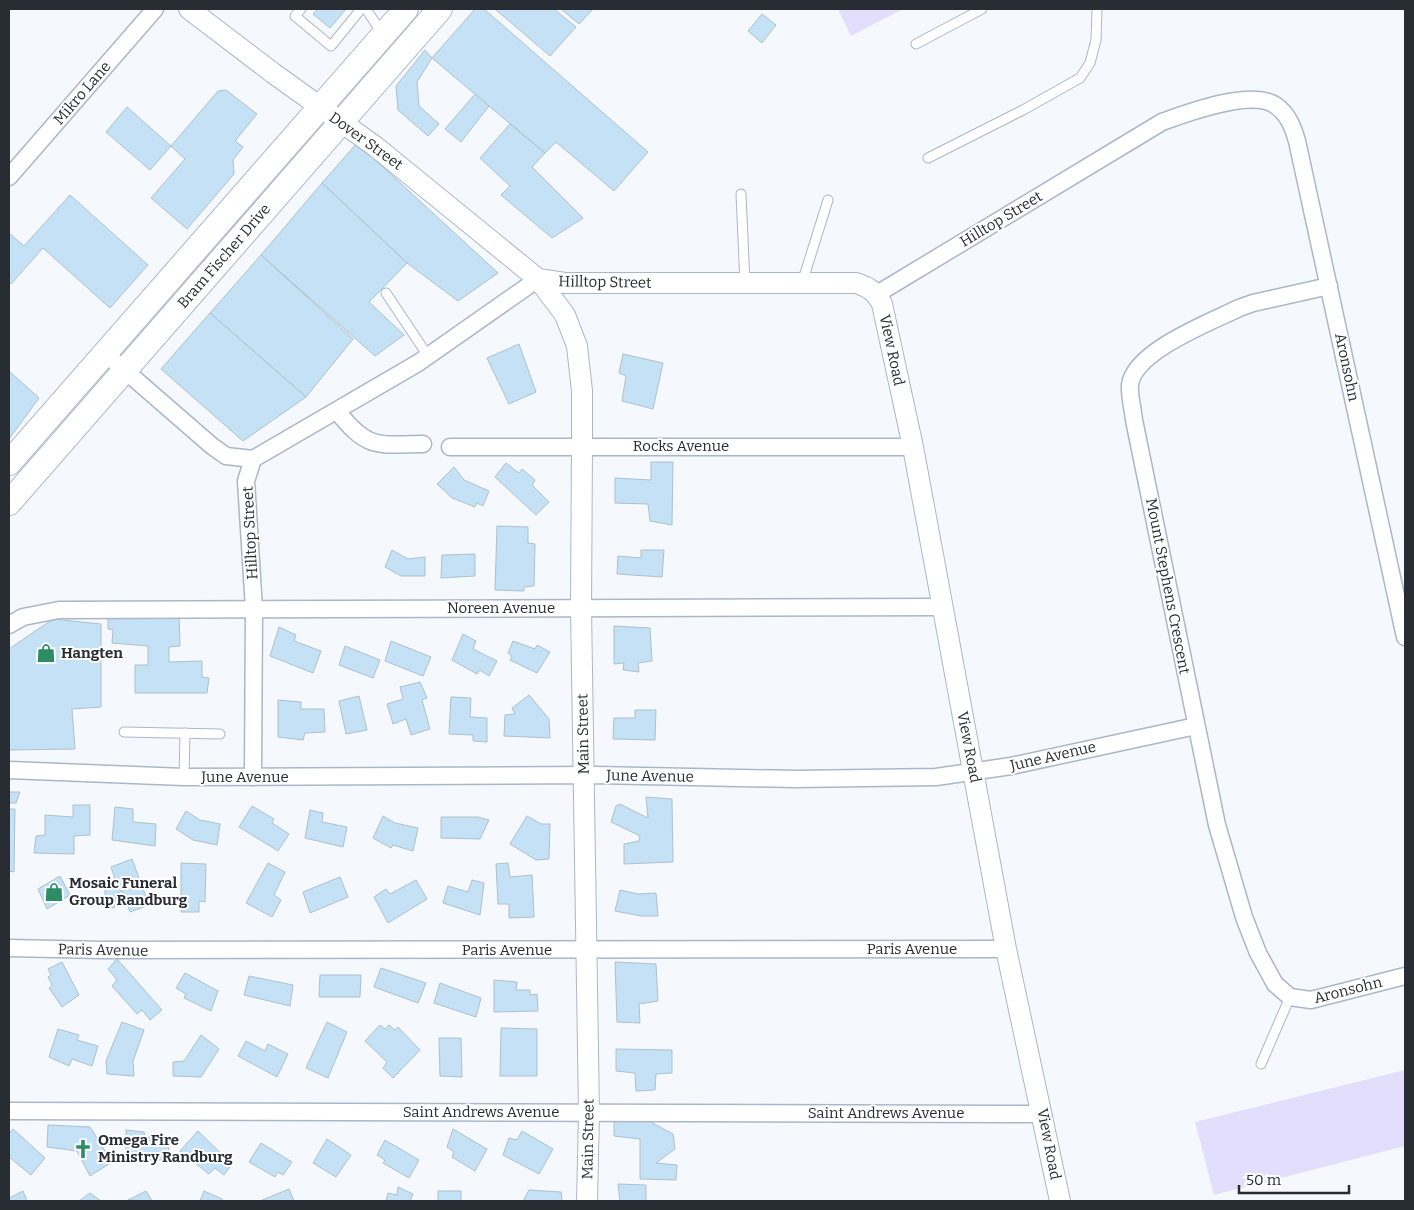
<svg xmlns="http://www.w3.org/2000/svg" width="1414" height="1210" viewBox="0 0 1414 1210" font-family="Bitter,serif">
<rect width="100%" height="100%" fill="#f5f8fc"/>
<g fill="#e3defb">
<path d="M838,9H903L851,36Z"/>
<path d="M1405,1070V1146L1214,1195L1195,1122Z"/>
</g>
<g fill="#c4e1f5" stroke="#adc0cd">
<path d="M318,9H346L330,28L313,14Z"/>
<path d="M475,9H484L648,152L614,191L556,142L545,153L432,58Z"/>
<path d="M495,9H554L576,27L550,56Z"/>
<path d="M561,9H593L579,24Z"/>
<path d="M762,14L776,25L762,43L748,31Z"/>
<path d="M425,50L432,58L417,82L419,106L439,124L428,136L398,110L396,86Z"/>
<path d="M226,90L257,114L235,141L243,147L233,160L234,174L187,229L151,198L185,159L171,146L218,91Z"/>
<path d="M475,94L489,106L461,142L445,129Z"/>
<path d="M127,107L171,146L150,170L106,132Z"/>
<path d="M510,124L545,153L532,167L583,218L552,238L501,195L510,186L480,158Z"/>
<path d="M357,143L498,273L458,301L407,263L322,183Z"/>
<path d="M322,183L407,263L369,302L404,335L375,356L261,255Z"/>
<path d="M70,195L148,265L110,308L43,248L11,284L9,282V233L24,246Z"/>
<path d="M261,255L353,339L306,397L210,313Z"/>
<path d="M210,313L306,397L243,441L161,369Z"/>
<path d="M519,344L536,392L509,404L487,358Z"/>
<path d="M623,354L663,363L653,409L622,401L626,376L619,373Z"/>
<path d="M9,371L39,398L9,439Z"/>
<path d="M651,462H673L672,525L650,521L648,504L615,503V478L651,480Z"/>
<path d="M506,463L519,473L522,469L535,480L532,485L549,502L536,515L495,477Z"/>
<path d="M454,467L464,480L489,491L483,506L477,503L475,507L452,498L437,484Z"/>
<path d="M497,526L528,527V543L535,544L534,586L524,587V591L495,590Z"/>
<path d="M392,550L408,559L425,557V576H401L385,567Z"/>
<path d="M641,550H664L662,577L617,574L618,556L641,558Z"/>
<path d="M475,554V576L441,578L442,555Z"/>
<path d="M179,615L180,646L169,647V662L202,661V677L209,678L207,693H135V665H148V646L112,643L113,630L108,629V617Z"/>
<path d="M53,619L101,624V707L72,709L75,749L9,750V649Z"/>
<path d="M614,626L650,628L652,661L638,663L639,672L623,670L624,663L614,664Z"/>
<path d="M279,627L296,635L294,641L321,651L313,673L270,656Z"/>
<path d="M463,634L476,641L473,649L497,661L489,676L480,670L477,674L452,660Z"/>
<path d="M391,641L431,657L423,676L385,661Z"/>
<path d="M513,641L535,649L537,645L550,652L537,673L510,660L512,656L508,653Z"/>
<path d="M345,646L380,660L373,678L339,665Z"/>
<path d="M420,682L427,698L422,700L430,729L411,735L406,719L393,724L387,704L403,699L400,687Z"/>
<path d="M529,695L549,719L550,738L504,736L505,715L515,714L512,708Z"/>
<path d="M359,696L367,730L346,734L339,701Z"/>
<path d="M451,697L471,698L470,717L487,718V742L473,741V735L449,734Z"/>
<path d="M278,700L301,702V709H324L325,732L305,733L303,740L278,737Z"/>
<path d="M635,710H656L655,740L613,739L614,718H635Z"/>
<path d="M9,792H20L16,803H9Z"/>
<path d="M646,797L672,799L673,862L624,864V844L639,841L640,836L611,822L616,806L620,804L648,818Z"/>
<path d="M73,805H90V835L74,836V854L34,853L36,836L45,835V815L73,817Z"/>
<path d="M252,806L274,819L272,823L289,834L278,851L239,827Z"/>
<path d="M115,807L133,809V822L156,824L155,846L112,840Z"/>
<path d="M9,809H15L14,872L9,871Z"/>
<path d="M310,810L323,813L322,822L347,827L343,847L305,838Z"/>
<path d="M186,811L200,820L220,824L217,845L193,840L176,829Z"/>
<path d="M383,816L395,823L418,828L413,851L393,845L391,848L373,838Z"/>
<path d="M527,816L541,824H550L549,859L536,860L510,844Z"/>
<path d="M441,817H478L489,820L480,839L441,838Z"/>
<path d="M132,859L149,905L130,912L122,891L116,894L114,908L105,907V883L115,879L111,867Z"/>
<path d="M181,863L206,864L205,902L199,901V912H181Z"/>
<path d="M268,863L285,872L274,895L281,900L272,917L246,903Z"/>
<path d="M508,863L510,877L532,875L534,917L509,918V904H498L496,864Z"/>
<path d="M60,876L70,895L47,909L38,889Z"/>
<path d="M340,877L348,897L310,913L303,892Z"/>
<path d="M416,880L427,899L388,923L374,897L386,889L390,894Z"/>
<path d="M472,880L484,883L480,915L443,903L448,886L468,892Z"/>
<path d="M620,890L638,894L656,893L658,916H641L615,911Z"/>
<path d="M117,959L162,1010L150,1020L142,1010L137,1014L112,986L117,980L108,969Z"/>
<path d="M62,962L79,995L62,1007L49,988L52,985L48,977L51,975L48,969Z"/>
<path d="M615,962L656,964L658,1001L639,1004L640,1023L617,1022Z"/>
<path d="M381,968L426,983L418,1003L374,987Z"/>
<path d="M185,973L218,991L211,1011L184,998L186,994L176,988Z"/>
<path d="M320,975H361L360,997H319Z"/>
<path d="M249,976L293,985L290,1006L244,995Z"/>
<path d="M494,980L517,982L516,990H530V995L537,994L538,1011L494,1012Z"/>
<path d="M440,983L481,998L476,1017L434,1003Z"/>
<path d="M122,1022L144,1030L133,1061L134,1076L107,1074L106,1061Z"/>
<path d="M327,1022L347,1032L328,1078L306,1068Z"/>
<path d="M380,1025L385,1029L389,1025L395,1030L398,1027L420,1050L393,1078L383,1068L387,1062L365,1041Z"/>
<path d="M501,1028L537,1029V1076H500Z"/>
<path d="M58,1029L79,1035L77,1040L98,1046L92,1066L72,1059L69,1066L49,1057Z"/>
<path d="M201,1035L219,1049L201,1077L173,1076V1062L184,1061Z"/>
<path d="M439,1038H461L462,1077L440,1076Z"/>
<path d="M246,1041L265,1051L268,1044L288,1054L277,1077L238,1056Z"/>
<path d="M616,1049L672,1050V1073L656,1074L655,1090L636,1091L635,1073L616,1071Z"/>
<path d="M614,1120H647L673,1134L675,1149L656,1163L677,1165L676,1180L640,1179V1139L614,1136Z"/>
<path d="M48,1125L90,1127L112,1162L90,1176L77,1151L47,1147Z"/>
<path d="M13,1129L45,1158L31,1175L9,1157V1134Z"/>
<path d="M453,1129L487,1149L475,1171L452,1157L454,1152L447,1147Z"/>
<path d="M126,1130L144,1132L145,1137H168L169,1160H126Z"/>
<path d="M198,1131L232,1164L224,1175L215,1168L209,1174L180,1151Z"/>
<path d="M522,1131L553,1149L539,1174L503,1155L509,1138L517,1140Z"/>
<path d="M327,1139L351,1155L336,1177L313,1163Z"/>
<path d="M385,1140L419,1160L409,1178L383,1163L385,1160L377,1155Z"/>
<path d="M261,1143L292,1162L283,1175L278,1172L275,1177L249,1162Z"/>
<path d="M618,1184L646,1185V1201H620Z"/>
<path d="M398,1187L413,1194L410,1201H386L388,1193L397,1195Z"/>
<path d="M289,1189L294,1201H260Z"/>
<path d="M529,1190L561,1192L562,1201H523Z"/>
<path d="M23,1191L27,1201H9V1198Z"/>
<path d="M146,1191L152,1201L128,1200Z"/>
<path d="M204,1191L222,1199V1201H200Z"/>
<rect x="438" y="1191" width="23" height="10"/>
<path d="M90,1193L101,1201H79Z"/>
</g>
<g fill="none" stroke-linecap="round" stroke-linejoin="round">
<g stroke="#abb7c8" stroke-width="11">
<g id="service">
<path d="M301,9L295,16L331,46L361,9"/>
<path d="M366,9L382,33"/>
<path d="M916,44L982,9"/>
<path d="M928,158L1023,110L1080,78L1090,63L1096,40L1097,9"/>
<path d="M741,194L745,283"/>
<path d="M802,283L828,200"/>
<path d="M386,293L428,356"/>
<path d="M124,732L220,734"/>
<path d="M184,777L185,733"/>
<path d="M1261,1064L1290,997"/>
</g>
</g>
<g stroke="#abb7c8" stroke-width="19">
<g id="minor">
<path d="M9,177L155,9"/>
<path d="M1329,286L1253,303L1239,308C1211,322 1134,351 1130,385C1129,395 1133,409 1134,420L1217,825L1244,917L1258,953L1275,984L1290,997L1311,1000L1405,976"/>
<path d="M877,294L1162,122C1187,113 1251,89 1275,105C1288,114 1293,127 1297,141L1405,637"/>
<path d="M106,354L212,446L226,456L253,459"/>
<path d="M337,411C367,449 376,445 423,444"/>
<path d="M450,447H913"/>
<path d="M9,625L23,617L59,610L942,607"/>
<path d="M9,770L184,777L595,775L795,779L936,777L1011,766L1196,726"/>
<path d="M253,777L254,609L246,481L253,459L418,363L538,279"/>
<path d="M9,948L102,950L1006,949"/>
<path d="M9,1111L1043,1114"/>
</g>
</g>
<g stroke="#abb7c8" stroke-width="22">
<g id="tertiary">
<path d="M189,9L273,73L376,147L538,279L565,315L577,346L582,391V446L581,608L589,1113L587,1201"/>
<path d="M538,279L565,283H856C869,287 876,292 882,304L913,447L1006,949L1060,1201"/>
</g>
</g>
<g stroke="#abb7c8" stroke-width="26">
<g id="secondary">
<path d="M9,463L406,9"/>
<path d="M9,503L440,9"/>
</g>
</g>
<use href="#service" stroke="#fff" stroke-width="9"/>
<use href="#minor" stroke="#fff" stroke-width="16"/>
<use href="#tertiary" stroke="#fff" stroke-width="20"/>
<use href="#secondary" stroke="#fff" stroke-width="24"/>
</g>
<defs>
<g id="shop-bare" transform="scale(1.5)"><path d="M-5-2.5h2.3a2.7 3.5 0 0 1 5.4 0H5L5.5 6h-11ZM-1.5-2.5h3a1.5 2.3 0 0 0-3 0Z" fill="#2b8c66" stroke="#fff" stroke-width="2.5" paint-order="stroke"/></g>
<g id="church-bare" transform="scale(1.5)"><path d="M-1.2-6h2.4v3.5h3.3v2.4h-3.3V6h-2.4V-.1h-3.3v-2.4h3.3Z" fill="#2b8c66" stroke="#fff" stroke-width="2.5" paint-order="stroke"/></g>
</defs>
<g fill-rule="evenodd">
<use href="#shop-bare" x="46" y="653"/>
<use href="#shop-bare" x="54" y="892"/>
<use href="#church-bare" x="83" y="1149"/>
</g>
<g text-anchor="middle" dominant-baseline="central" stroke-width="4" stroke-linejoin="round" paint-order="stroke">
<g font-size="15" fill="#282d33" stroke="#fff">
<text transform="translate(82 93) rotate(-49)">Mikro Lane</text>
<text transform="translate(366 141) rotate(36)">Dover Street</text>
<text transform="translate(1001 219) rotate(-31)">Hilltop Street</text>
<text transform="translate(224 256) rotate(-49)">Bram Fischer Drive</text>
<text transform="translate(605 282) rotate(1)">Hilltop Street</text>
<text transform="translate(892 350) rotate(78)">View Road</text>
<text transform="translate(1347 367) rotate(78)">Aronsohn</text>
<text x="681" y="446">Rocks Avenue</text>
<text transform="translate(250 533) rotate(-93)">Hilltop Street</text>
<text transform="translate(1168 586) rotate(79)">Mount Stephens Crescent</text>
<text x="501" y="608">Noreen Avenue</text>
<text transform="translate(583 734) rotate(-91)">Main Street</text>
<text transform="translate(969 747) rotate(79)">View Road</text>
<text transform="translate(1053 756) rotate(-13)">June Avenue</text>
<text transform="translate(650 776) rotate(1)">June Avenue</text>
<text x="245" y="777">June Avenue</text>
<text x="912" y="949">Paris Avenue</text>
<text transform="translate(103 950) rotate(1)">Paris Avenue</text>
<text x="507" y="950">Paris Avenue</text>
<text transform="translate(1348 990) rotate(-14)">Aronsohn</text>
<text x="481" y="1112">Saint Andrews Avenue</text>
<text x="886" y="1113">Saint Andrews Avenue</text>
<text transform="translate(588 1139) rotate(-89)">Main Street</text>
<text transform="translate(1049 1144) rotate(79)">View Road</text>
</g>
<g font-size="15" font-weight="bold" fill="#282d33" stroke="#fff" text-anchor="start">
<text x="61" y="653">Hangten</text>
<text x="69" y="883">Mosaic Funeral<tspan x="69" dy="17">Group Randburg</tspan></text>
<text x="98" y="1140">Omega Fire<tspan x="98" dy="17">Ministry Randburg</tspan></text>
</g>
</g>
<rect width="1414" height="1210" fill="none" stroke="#282d33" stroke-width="20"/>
<path d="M1239 1185v8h110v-8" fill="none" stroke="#282d33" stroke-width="2.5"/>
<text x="1246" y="1185" font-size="15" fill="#282d33" stroke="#ffffff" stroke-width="4" paint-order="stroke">50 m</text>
</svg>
